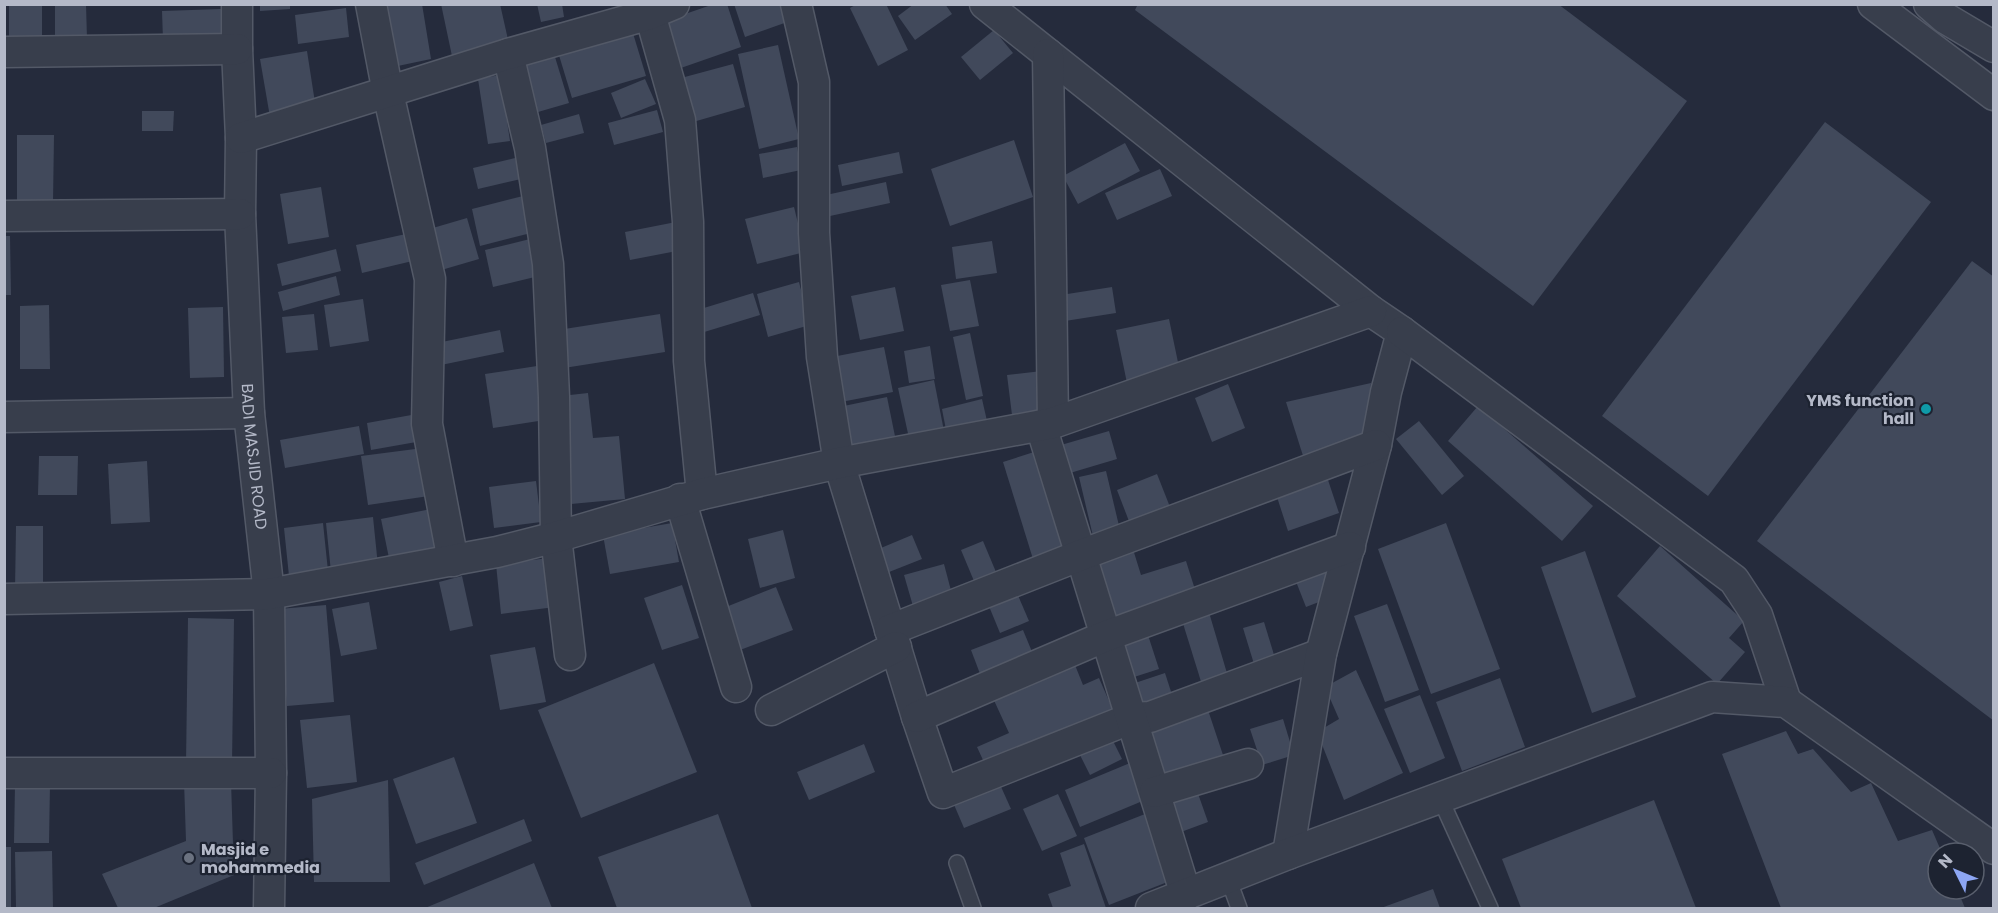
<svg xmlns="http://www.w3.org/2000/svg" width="1998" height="913" viewBox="0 0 1998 913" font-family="Poppins,sans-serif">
<rect width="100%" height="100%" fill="#252b3c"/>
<g fill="#41495b">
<rect x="9" y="4" width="33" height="37"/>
<path d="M55,4H86L87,39H55Z"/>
<path d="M260,4H290V9L260,11Z"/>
<path d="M382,4H422L431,59L393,67Z"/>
<path d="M441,4H500L509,44L452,56Z"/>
<path d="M537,4H562L564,17L541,22Z"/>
<path d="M714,4H727L741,47L678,69L662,22Z"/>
<path d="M734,4H785L790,21L745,37Z"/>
<path d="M857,4H886L908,50L878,66L850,8Z"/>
<path d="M914,4H945L952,14L915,40L898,16Z"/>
<path d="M1138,4H1558L1687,101L1533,306L1135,10Z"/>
<path d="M346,8L349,37L298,44L295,15Z"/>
<path d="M221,9L222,38L163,40L162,11Z"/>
<path d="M632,30L646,76L572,98L558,52Z"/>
<path d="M994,30L1013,53L980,80L961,57Z"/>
<path d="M778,45L799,139L759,149L738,54Z"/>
<path d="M307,51L316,109L270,117L260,59Z"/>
<path d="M555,57L569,103L538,112L524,66Z"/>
<path d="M733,64L745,107L693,122L681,78Z"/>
<path d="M500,75L510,141L488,144L478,79Z"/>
<path d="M645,79L656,104L621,118L611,93Z"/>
<path d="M657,110L663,132L614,145L608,123Z"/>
<path d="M142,111H174L173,131H142Z"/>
<path d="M579,114L584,133L546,143L541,125Z"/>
<path d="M1825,122L1931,202L1708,496L1602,416Z"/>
<path d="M17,135H54L53,203H17Z"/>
<path d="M1014,140L1033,197L950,226L931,169Z"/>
<path d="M1125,143L1140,171L1078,204L1063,176Z"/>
<path d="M797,147L801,170L763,178L759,154Z"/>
<path d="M899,152L903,173L842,186L838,165Z"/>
<path d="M515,158L521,179L478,189L473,168Z"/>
<path d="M1160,169L1172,196L1117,220L1105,193Z"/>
<path d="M886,182L890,203L830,216L826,195Z"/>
<path d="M321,187L329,237L288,244L280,194Z"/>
<path d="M523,196L531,233L480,246L472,209Z"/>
<path d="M794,207L805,252L757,264L745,219Z"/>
<path d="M467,218L479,259L438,271L426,230Z"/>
<path d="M676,222L682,250L630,260L625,232Z"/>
<path d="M415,232L421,259L362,273L356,245Z"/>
<path d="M4,236H10L11,295H4Z"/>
<path d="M530,239L539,276L493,287L485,250Z"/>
<path d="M992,241L997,273L956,279L952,247Z"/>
<path d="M336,249L341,271L282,286L277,264Z"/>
<path d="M1972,261L1994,277V721L1757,541Z"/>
<path d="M336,276L340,295L283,311L278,292Z"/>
<path d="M970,280L979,326L950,331L941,285Z"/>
<path d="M799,282L810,325L768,337L757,294Z"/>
<path d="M895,287L904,331L860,340L851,296Z"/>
<path d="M1112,287L1116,313L1065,321L1061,295Z"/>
<path d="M753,293L760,315L701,333L694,311Z"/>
<path d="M363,299L369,341L330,347L324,305Z"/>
<path d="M49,305L50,369H20V306Z"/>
<path d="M223,307L224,377L190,378L188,308Z"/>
<path d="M314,314L318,350L286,353L282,317Z"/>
<path d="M660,314L665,352L564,368L558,330Z"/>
<path d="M1169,319L1180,372L1127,383L1116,330Z"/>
<path d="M500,330L504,352L441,365L437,343Z"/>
<path d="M970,333L983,396L966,400L953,337Z"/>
<path d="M930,346L935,379L909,383L904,351Z"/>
<path d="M884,347L893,392L841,402L832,357Z"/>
<path d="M537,366L545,420L493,428L485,374Z"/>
<path d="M1042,371L1047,410L1012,415L1007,375Z"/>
<path d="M934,380L944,431L909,438L898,388Z"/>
<path d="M1371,383L1364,437L1304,459L1286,402Z"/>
<path d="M1228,384L1245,428L1212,442L1195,398Z"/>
<path d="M588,393L593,438L619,436L625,499L571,504L561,396Z"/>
<path d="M887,397L897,446L848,456L839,407Z"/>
<path d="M982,399L987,421L946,430L942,409Z"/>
<path d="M1478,406L1593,506L1562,541L1448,441Z"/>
<path d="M417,414L422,441L371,450L367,423Z"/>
<path d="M1419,421L1464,476L1442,495L1396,439Z"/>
<path d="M359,426L364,454L285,468L280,440Z"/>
<path d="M1109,431L1117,459L1070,473L1061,445Z"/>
<path d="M423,448L429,496L368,505L361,456Z"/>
<path d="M1034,452L1064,548L1033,559L1003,462Z"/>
<path d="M39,456H78L77,495H38Z"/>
<path d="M147,461L150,522L111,524L108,464Z"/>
<path d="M1106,471L1120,530L1093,536L1079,477Z"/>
<path d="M1157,474L1172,512L1132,529L1117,490Z"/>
<path d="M1328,480L1339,513L1288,531L1277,497Z"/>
<path d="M536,481L541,522L494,528L489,487Z"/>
<path d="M431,509L440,553L390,563L381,519Z"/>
<path d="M373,517L378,566L331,572L326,523Z"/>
<path d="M323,523L328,571L289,576L284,528Z"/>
<path d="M672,523L679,562L610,574L603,535Z"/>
<path d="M1446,523L1500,669L1431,694L1378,549Z"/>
<path d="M16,526H43V591L15,590Z"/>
<path d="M783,530L795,578L760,588L748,539Z"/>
<path d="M912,535L922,559L879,576L869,553Z"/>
<path d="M983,541L1001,584L979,593L961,550Z"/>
<path d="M1132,546L1141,575L1186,561L1198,599L1118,624L1097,557Z"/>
<path d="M1660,546L1744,621L1729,638L1745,652L1717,684L1617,596Z"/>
<path d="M1585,551L1636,697L1592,713L1541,567Z"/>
<path d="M549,558L555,607L501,614L496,564Z"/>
<path d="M944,564L954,602L915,613L904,575Z"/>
<path d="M1326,567L1337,595L1306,607L1295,579Z"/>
<path d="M462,576L473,626L450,631L439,582Z"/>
<path d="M682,585L699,638L662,650L644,598Z"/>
<path d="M1014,586L1029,621L1000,633L986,599Z"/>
<path d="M776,587L793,630L732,653L716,611Z"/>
<path d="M369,602L377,649L341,656L332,609Z"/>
<path d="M1387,604L1419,690L1385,702L1354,616Z"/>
<path d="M326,605L334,702L287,706L279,609Z"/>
<path d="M1208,609L1229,680L1203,688L1181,617Z"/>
<path d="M188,618L234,619L232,765H186Z"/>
<path d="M1264,622L1275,658L1254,664L1243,628Z"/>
<path d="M1023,630L1035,659L982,679L971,650Z"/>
<path d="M1147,632L1159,669L1131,678L1119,642Z"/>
<path d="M535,647L546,702L500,710L490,655Z"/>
<path d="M1073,660L1083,685L1099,678L1116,717L989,773L977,747L1009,733L992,696Z"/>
<path d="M654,663L697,772L581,818L538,710Z"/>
<path d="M1356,670L1403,773L1344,800L1317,732L1339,719L1325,687Z"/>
<path d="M1165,673L1175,704L1146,714L1135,683Z"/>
<path d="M1500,678L1525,747L1462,771L1436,702Z"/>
<path d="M1420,695L1445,758L1410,773L1384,709Z"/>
<path d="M1205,701L1225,761L1167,781L1146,721Z"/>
<path d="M350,715L357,782L307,788L300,720Z"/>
<path d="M1283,719L1294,755L1262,765L1250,729Z"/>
<path d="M1107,729L1122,759L1090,775L1075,745Z"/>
<path d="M1786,731L1798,754L1813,749L1851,792L1871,783L1898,841L1932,830L1942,853H1938V889H1957L1965,908H1781L1722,754Z"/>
<path d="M864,744L875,772L809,800L797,772Z"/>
<path d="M454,757L477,823L416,844L393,779Z"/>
<path d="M1130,763L1145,800L1080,827L1065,790Z"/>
<path d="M388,780L390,882H314L312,799Z"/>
<path d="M998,780L1011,809L964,828L952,800Z"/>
<path d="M184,781H231L234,875L154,908H118L102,874L186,841Z"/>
<path d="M15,784H50L49,843H14Z"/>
<path d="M1195,785L1208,822L1181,832L1168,794Z"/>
<path d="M1058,794L1077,836L1042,851L1023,809Z"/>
<path d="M1654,800L1696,908H1521L1502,859Z"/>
<path d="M718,814L752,908H617L598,857Z"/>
<path d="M1145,814L1170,881L1109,905L1084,838Z"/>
<path d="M524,819L532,841L424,885L415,863Z"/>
<path d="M1084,844L1106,908H1053L1048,894L1071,886L1060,853Z"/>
<rect x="4" y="847" width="7" height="61"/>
<path d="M52,851L53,908H16L15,852Z"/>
<path d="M534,863L552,908H425Z"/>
<path d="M1433,889L1440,908H1381Z"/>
</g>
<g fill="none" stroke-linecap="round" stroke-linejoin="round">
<g stroke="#535967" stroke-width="18">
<g id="service">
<path d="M1440,798L1490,908"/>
<path d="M957,863L973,908"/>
<path d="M1228,878L1239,908"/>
</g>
</g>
<g stroke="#535967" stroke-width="33">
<g id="minor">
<path id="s1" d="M237,4V49L241,138L240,214L249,413L269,594L271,773L269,908"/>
<path d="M371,4L388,93L430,279L427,424L453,561"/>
<path d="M796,4L814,82V233L822,357L839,463L917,717L943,793L1132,718L1150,717L1321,654"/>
<path d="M985,4L1371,311L1402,332L1386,392L1376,445L1321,654L1288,854"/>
<path d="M1873,4L1994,95"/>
<path d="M1929,4L1945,18L1994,47"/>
<path d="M650,14L680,120L688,222L689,361L702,494"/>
<path d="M4,52L237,49"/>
<path d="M508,54L530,148L548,264L554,397L556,537L570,655"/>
<path d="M1048,54L1053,423"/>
<path d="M241,138L508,54L650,14L674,4"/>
<path d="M4,216L240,214"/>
<path d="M1402,332L1734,580L1757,615L1786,702"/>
<path d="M4,417L249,413"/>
<path d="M1041,426L1186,895"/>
<path d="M680,499L736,687"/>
<path d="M4,599L269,594L497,552L556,537L702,494L839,463L1053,423L1371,311"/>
<path d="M890,630L1081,555L1376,445"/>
<path d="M771,710L896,647"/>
<path d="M917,717L1106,636L1350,547"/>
<path d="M4,773H271"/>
<path d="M1155,792L1248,764"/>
<path d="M1151,908L1288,854L1712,697L1786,702L1994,849"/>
</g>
</g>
<use href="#service" stroke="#383e4c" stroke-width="15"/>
<use href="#minor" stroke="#383e4c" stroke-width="30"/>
</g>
<circle fill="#0f9aa8" stroke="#1d2331" stroke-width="2" cx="1926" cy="409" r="6"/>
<circle fill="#6b7280" stroke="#1d2331" stroke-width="2" cx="189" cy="858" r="6"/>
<g text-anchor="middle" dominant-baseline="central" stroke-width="4.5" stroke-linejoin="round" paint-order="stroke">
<g font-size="16" font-weight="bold" fill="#b4b9c8" stroke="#1d2331" text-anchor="end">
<text x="1914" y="400">YMS function<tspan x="1914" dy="18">hall</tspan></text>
<text x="201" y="849" text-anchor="start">Masjid e<tspan x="201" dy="18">mohammedia</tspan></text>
</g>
<g font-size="16" fill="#b4b9c8" stroke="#1d2331">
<text stroke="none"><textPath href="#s1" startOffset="453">BADI MASJID ROAD</textPath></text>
</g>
</g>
<rect width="1998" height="913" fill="none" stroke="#b4b9c8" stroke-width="12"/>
<g transform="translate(1956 871) rotate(313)"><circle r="28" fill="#1d2331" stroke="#595f6d" stroke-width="1.5"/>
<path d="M0-4.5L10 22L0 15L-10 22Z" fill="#8da6f3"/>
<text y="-9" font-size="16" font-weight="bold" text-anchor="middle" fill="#b4b9c8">N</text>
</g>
</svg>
